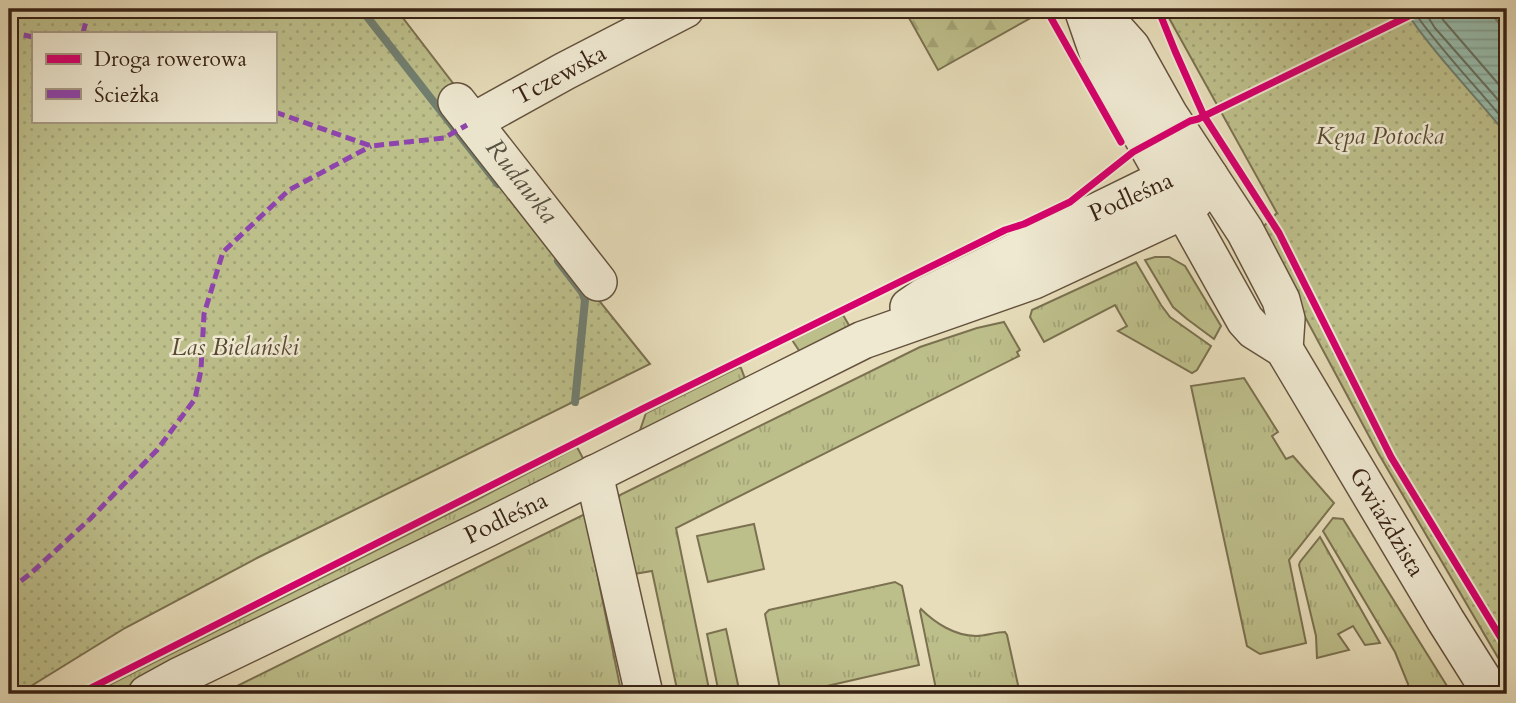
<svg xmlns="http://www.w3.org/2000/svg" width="1516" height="703" viewBox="0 0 1516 703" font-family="Cardo,serif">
<defs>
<pattern id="grass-tufts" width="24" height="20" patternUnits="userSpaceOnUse" patternTransform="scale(1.75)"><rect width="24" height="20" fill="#bdbf8b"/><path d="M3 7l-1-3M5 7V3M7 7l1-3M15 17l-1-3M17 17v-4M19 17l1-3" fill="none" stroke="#a3a477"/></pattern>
<pattern id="forest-firs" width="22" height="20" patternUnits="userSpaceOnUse" patternTransform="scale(1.75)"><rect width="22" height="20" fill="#bdbf8b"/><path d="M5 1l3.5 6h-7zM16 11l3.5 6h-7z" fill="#a3a477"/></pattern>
<pattern id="park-dots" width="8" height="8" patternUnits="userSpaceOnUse" patternTransform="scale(1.75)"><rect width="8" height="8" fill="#bdbf8b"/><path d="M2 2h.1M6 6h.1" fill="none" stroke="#a3a477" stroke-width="1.8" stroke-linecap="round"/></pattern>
<pattern id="water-rules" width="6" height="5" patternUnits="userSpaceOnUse" patternTransform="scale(1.75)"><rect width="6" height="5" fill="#97bcac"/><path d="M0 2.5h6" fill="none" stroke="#83a193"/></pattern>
</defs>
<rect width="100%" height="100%" fill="#e7ddba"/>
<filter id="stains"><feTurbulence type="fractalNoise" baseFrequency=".00286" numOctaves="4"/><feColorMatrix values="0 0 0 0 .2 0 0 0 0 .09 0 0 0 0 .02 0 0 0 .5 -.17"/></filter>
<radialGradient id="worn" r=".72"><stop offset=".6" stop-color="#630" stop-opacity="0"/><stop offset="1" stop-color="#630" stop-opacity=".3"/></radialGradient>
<g fill="url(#grass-tufts)" stroke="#7b7150" stroke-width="2">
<path d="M1155,257H1169L1185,266L1221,326L1214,339L1187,319L1173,307L1145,260Z"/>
<path d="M1136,262L1161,305L1170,317L1211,346L1197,370L1192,373L1118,331L1127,326L1115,305L1044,342L1030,317L1032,310Z"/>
<path d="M843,315L850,327L802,355L792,340Z"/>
<path d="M1004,322L1020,350L1017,352L1019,356L676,528L710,694H678L652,571L634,574L616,502L620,495L920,347L977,328Z"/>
<path d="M739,367L741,368L747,384L638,436L646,413Z"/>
<path d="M1244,378L1278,432L1272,436L1286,459L1293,456L1334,503L1289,560L1306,643L1260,654L1247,646L1191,386Z"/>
<path d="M577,447L585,462L158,671L120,694H91L480,498Z"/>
<path d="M585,514L621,691L619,694H221Z"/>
<path d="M1333,518L1343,519L1452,694H1410L1408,684L1395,652L1323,531Z"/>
<path d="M1320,537L1380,643L1365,645L1353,626L1338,634L1349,650L1317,658L1316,636L1299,565L1300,562Z"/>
<path d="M895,582L902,586L919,665L792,694H781L765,614L769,610Z"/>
<path d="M921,609C935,623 955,636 976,636C986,636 995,632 1005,632L1007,635L1020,694H937L920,611Z"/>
</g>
<path fill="url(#forest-firs)" stroke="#7b7150" stroke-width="2" d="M904,9H1033L1036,15L938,70Z"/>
<g fill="url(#park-dots)" stroke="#7b7150" stroke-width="2" fill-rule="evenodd">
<path d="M9,9H396L462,95L442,105L650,364L257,558L125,628L18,694H9ZM33,33H275V121H33Z"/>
<path d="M1164,9H1507V673L1377,451L1259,231L1277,213Z"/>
</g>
<g fill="#bdbf8b" stroke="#7b7150" stroke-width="2">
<path d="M754,524L764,569L708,582L697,536Z"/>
<path d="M726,629L740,694H719L707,634Z"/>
</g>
<path fill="url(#water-rules)" stroke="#717f70" stroke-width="2" d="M1404,9H1487L1507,32V135C1473,93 1434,54 1404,9Z"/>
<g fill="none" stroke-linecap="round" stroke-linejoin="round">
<g stroke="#687060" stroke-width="2">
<path d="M1412,9C1440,50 1476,86 1507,124"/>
<path d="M1423,9L1435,28L1507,110"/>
<path d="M1435,9L1444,21L1507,94"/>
</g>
<g stroke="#717f70" stroke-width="8">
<path d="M361,9L498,184"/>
<path d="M558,261L582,292L585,300L575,402"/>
</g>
<g stroke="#64523e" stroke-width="40">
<g id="minor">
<path d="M1083,9L1102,64L1245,320L1254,330L1284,349L1446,621L1492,694"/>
<path d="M1097,9L1131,47L1169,115L1245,231L1281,300L1286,319L1284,349"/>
<path d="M457,102L598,282"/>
<path d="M473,122L565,71L685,9"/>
<path d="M909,307L925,296L1166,178L1181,174L1191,173"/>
<path d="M594,474L644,694"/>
<path d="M147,694L178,677L487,528L863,340L1034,280L1184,210C1197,200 1203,191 1209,176"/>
</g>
</g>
<use href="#minor" stroke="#efe9d2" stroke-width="37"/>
<g stroke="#8e44ad" stroke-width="5" stroke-dasharray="10 5" stroke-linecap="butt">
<path d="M9,32L33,37"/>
<path d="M83,33L89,9"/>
<path d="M275,112L371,146L444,138L467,125"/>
<path d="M9,590L30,574L90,519L157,450L195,399L201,370L204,314L223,252L289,190L371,146"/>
</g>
<g stroke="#efe9d2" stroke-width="11">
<g id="cycleway">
<path d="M1046,9L1121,142"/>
<path d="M1158,9L1175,51L1204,116L1279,233L1391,457L1507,648"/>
<path d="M79,694L642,409L1005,230L1024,224L1070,202L1133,152L1190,121L1198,119L1423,9"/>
</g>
</g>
<use href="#cycleway" stroke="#d6006c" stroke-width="7"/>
</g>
<g text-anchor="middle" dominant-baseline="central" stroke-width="5" stroke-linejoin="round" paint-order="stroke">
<g font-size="24" fill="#392315" stroke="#efe9d2">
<text transform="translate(560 75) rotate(-28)">Tczewska</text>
<text transform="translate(1131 197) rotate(-24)">Podleśna</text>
<text transform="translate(506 518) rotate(-26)">Podleśna</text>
<text transform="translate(1387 522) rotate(59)">Gwiaździsta</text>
</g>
<g font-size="24" font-style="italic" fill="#5a4a32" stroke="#efe9d2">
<text x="1380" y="136">Kępa Potocka</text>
<text x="235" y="347">Las Bielański</text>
</g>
<g font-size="26" font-style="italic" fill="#555142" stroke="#efe9d2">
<text transform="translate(522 181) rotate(52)">Rudawka</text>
</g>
</g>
<rect width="1516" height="703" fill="none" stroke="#e7ddba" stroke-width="35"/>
<rect x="10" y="10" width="1495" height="682" fill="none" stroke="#392315" stroke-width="3.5"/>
<rect x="18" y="18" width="1481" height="668" fill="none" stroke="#392315" stroke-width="2"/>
<rect x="32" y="32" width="245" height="91" fill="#efe9d2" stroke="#a69a86" stroke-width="2"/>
<rect x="46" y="54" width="35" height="10" fill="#d6006c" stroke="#a69a86" stroke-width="2"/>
<text x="94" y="66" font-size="21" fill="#392315">Droga rowerowa</text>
<rect x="46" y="89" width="35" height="10" fill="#8e44ad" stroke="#a69a86" stroke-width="2"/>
<text x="94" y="102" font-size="21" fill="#392315">Ścieżka</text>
<rect width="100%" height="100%" filter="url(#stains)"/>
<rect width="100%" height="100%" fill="url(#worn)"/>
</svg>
